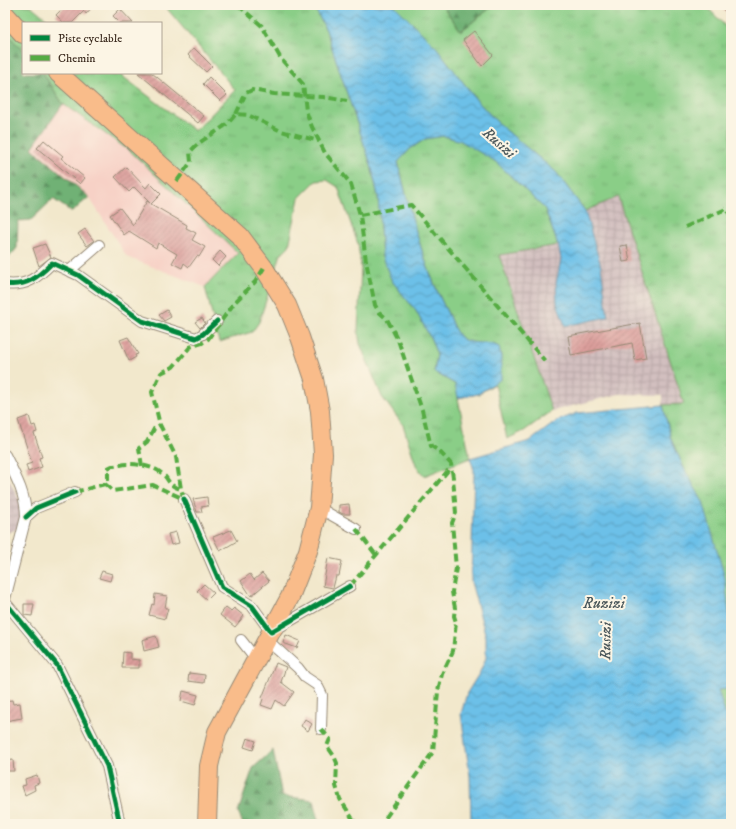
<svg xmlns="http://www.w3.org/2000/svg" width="736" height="829" viewBox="0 0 736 829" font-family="'IM FELL DW Pica',serif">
<defs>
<pattern id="industrial-grid" width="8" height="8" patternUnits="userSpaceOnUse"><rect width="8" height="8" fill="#d2bfbf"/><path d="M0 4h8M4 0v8" fill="none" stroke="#b5a4a4"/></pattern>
<pattern id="grass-tufts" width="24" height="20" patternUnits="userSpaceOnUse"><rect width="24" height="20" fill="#8ace87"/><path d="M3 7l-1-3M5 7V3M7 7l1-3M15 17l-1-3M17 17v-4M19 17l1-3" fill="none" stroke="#78b174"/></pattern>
<pattern id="forest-firs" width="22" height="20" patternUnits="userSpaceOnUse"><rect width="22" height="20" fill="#6fb174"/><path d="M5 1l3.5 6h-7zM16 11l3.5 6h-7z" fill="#5c905f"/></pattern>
<pattern id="water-waves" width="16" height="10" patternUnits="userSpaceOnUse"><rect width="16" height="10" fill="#6cc0e8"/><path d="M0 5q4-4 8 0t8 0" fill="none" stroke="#5a9cbb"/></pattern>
<pattern id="building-hatch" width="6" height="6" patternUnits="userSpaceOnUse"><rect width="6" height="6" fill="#db9e9b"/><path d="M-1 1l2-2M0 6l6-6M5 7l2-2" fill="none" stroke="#b3817e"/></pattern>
</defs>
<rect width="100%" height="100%" fill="#fcf5e5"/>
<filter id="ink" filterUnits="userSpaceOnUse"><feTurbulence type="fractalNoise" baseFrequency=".025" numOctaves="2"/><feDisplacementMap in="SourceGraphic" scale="8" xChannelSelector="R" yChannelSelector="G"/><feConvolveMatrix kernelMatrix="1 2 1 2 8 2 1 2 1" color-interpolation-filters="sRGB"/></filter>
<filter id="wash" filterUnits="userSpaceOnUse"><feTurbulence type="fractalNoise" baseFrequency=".012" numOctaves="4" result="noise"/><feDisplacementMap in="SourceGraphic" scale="16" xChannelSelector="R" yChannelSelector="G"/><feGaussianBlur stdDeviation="0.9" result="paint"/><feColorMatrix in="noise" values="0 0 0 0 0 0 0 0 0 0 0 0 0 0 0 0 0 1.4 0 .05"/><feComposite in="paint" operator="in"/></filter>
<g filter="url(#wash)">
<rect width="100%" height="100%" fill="#f2e8cc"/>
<path fill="#f7d1c6" d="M63,104L131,152L238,253L205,287L127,257L89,197L32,148Z"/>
<g fill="url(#industrial-grid)">
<path d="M618,197L684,405H663V395L619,394L552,411L498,255L558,245L561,259L556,283L557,303L565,326L608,317L601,266L585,211Z"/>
<path d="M5,471L24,510V526L5,534L8,543L5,544Z"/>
</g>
<g fill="url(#grass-tufts)" stroke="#627c52">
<path d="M5,5H30L52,23H23V51L5,31Z"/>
<path d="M164,5H313L326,30L371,165L378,196L382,257L392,281L416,311L431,339L437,355L434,372L455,384L501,356L499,347C488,340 472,346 461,338C455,333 451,321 448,314C423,265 411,215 398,162L410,149L425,139L444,136L461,141L496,162L545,209L558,245L499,255L552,411L524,431L507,439L495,384L478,394L458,398L470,458L424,476L416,465L403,425L382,397L360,344L358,330L361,267L358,244L338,187L327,180L316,181L299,198L289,246L281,254L259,322L252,332L219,342L205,287L238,253L131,152L63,104L43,73H118L195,131L235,90Z"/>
<path d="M394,5H442L461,31L494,5H705L731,32V739L727,719L717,689L728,688V661L684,468L671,439L663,405L684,404L618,197L585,211L556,172L500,125L478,102L437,48Z"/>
</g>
<g fill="url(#forest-firs)" stroke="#556e49">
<path d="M442,5H494L461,31Z"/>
<path d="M5,31L23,51V73H43L63,104L32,148L89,197L72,212L53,199L31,220L18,221L17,248L5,262V123L9,119L5,116Z"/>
<path d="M273,750L282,796L314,800L319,824H243L238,812L253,768Z"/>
</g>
<g fill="url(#water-waves)" stroke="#547583">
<path d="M313,5H394L437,48L478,102L500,125L556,172L585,211L601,266L608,317L565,326L557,303L556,283L561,259L558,245L545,209L496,162L461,141L444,136L425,139L410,149L398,162C411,215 423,265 448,314C451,321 455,332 461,338C472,346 488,340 499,347L501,356V379L478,394L458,398L455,384L434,372L437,355L431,339L416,311L392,281L382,257L378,196L371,165L326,30Z"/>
<path d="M663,405L671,439L684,468L703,502L725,578L731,632L728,689L718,690L727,719L731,739V824H471L470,776L461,714L467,693L480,672L486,658V637L471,582L474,470L470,458L530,441L557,421L577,413Z"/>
</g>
<g id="blocks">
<g fill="url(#building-hatch)">
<path d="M66,5H94L86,14L84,11L72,23H64L56,15Z"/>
<path d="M719,5H731V17Z"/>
<path d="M120,9L133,23H120L113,16Z"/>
<path d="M474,31L493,55L482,66L463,40Z"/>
<path d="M194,48L212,66L206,72L188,55Z"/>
<path d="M138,73H152L204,116L198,123Z"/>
<path d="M209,77L227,95L220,101L203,84Z"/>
<path d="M44,140L63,156L61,158L85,178L80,184L37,148Z"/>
<path d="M126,167L146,188L150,183L161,194L151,204L187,225L186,228L196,233L192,240L205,247L199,257L197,256L189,267L184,263L182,268L172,263L177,254L158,243L156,248L129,231L124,235L110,215L120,208L133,225L147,201L150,203L134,187L129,192L115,177Z"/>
<path d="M85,229L94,241L87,246L78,234Z"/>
<path d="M45,244L51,257L39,266L33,248Z"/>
<path d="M627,245L630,261L623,262L620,246Z"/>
<path d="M220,251L226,257L218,266L212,260Z"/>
<path d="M167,310L171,317L164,321L159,315Z"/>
<path d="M202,318L205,323L200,328L195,322Z"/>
<path d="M640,323L646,358L635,360L632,343L571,355L568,336Z"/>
<path d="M128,337L138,354L135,355L136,357L129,361L120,340Z"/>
<path d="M29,416L32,426L35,425L37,432L34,433L42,457L39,458L42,467L28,472L26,465L32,463L18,420Z"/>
<path d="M207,497L208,506L201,507L202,512H197L193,499Z"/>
<path d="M349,504L350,514H343L339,512V505Z"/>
<path d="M231,530L237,541L220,551L213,537Z"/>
<path d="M176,532L179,543L171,545L168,534Z"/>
<path d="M328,558L342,561L339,576H336L333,588L323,586Z"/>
<path d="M102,571L112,574L110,581L99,578Z"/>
<path d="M262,573L269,581L251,596L241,581L250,574L254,580Z"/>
<path d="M204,584L214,593L207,600L197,591Z"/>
<path d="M155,594L167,596L165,608H168L165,619L149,615L152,604L154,605Z"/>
<path d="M24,604H34L32,616L24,615Z"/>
<path d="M226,607L231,611L234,608L244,616L235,627L220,615Z"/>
<path d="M286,635L300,641L297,648L283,643Z"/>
<path d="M156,636L159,647L144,651L142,640Z"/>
<path d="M123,652L130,653V659L139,660V668H122Z"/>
<path d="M276,663L286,667L281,682L294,692L284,706L276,700L272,709L261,705L263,699L262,698Z"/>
<path d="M189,673L205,675L204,683L188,681Z"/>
<path d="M183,691L198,695L195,705L181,701Z"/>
<path d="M12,700L13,704L20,703L22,718L5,721V701Z"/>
<path d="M305,719L312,724L308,731L301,726Z"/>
<path d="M247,738L256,741L253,750L244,747Z"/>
<path d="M13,760L14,771H7L6,761Z"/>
<path d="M37,775L39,783L34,785L35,790L25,795L22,786L26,785L25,779Z"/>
</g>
</g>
</g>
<g filter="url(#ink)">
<use href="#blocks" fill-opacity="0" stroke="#968975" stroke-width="1"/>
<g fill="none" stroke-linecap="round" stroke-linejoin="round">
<g stroke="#968975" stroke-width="12">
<g id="street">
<path d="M69,271L99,245"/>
<path d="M5,284C27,287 38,277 52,263L78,275L142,321L196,338L203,334L217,321"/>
<path d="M5,455C15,475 26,494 26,517L5,599"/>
<path d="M184,499L222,587L252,606L271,632L350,586"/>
<path d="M319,508L356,529"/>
<path d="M26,517L36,508L75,492"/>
<path d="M5,602L57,665L107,766L120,824"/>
<path d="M241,640L256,659"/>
<path d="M267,640L298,668L305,677L317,685L322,695L321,729"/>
</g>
</g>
<g stroke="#968975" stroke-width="20">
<g id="highway">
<path d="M5,14L23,34"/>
<path d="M58,73L240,236L264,268L287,305L300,337L314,379L320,411L323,454L319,508L308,551L290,597L217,732L209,766L207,824"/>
</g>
</g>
<use href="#street" stroke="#fff" stroke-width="10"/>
<use href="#highway" stroke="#f9bc8a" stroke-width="18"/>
<g stroke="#55ab43" stroke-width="4" stroke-dasharray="8 4" stroke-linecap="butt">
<path d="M238,5L262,26L281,59L303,84L306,111L312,127L325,153L351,184L360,215L366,261L375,305L379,312L387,319L398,340L422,410L431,446L439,451L451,464L453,478L456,513L452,523L456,568L452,592L455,608L454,616L456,622L453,651L442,674L438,691L433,752L381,824"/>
<path d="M236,114L246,93L252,90L274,94L323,97L347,101"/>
<path d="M177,181L191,162L190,152C200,140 211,136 223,127C228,124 232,118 236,114L248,115L281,131L319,141"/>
<path d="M360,215L411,205L545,361"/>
<path d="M685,227L726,209L731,216"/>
<path d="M142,466L139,448L147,442L154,429L160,425"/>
<path d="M105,484L113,491L153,485L184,499"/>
<path d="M75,492L105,484L108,480V468L112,466C118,466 122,464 127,464C137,464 152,466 160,472C171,480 166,485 181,489"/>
<path d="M184,499L181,489L176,457L160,425L152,392L161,373L173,367L190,347L202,343L208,339L235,302L255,282L264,268"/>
<path d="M356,529L376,555"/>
<path d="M350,586L451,467"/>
<path d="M321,729L330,739L327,746L334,756L337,763L336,786L340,799L356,824"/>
</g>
<g stroke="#fcf5e5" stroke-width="8">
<g id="cycleway">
<path d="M5,284C27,287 38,277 52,263L78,275L142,321L196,338L203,334L217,321"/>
<path d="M184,499L222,587L252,606L271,632L350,586"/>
<path d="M26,517L36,508L75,492"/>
<path d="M5,602L57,665L107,766L120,824"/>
</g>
</g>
<use href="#cycleway" stroke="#00873e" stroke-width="5"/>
</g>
</g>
<g text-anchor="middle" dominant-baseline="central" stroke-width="4" stroke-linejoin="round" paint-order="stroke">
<g font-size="15" font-style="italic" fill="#4a575b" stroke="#fcf5e5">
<text transform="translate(499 143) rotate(41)">Rusizi</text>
<text x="604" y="603">Ruzizi</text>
<text transform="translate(606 641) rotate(-89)">Rusizi</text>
</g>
</g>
<rect width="736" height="829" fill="none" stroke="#fcf5e5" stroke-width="20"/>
<rect x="22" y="22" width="140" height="52" fill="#fcf5e5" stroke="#afa495"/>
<rect x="30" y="35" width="20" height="6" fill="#00873e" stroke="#afa495"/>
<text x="58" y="42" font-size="12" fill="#3b2a1e">Piste cyclable</text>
<rect x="30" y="55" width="20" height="6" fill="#55ab43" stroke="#afa495"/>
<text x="58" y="62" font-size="12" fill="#3b2a1e">Chemin</text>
</svg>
